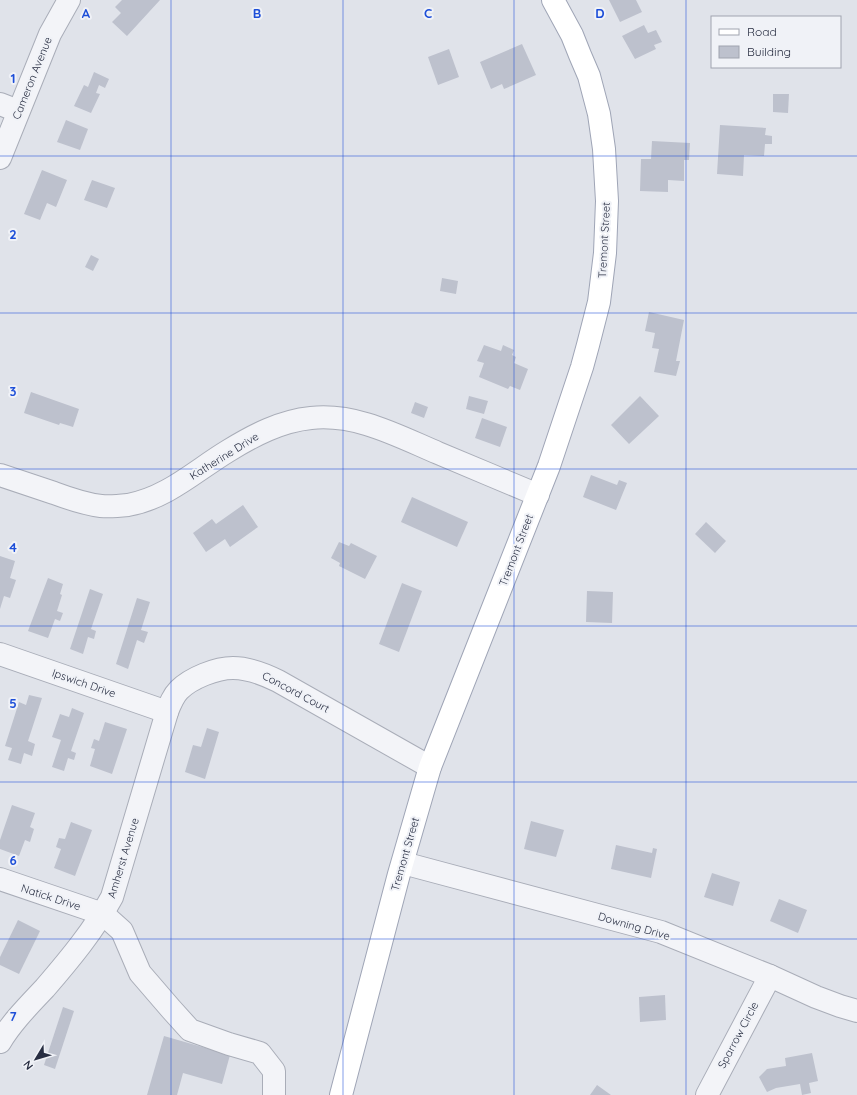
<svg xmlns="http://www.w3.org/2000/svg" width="857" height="1095" viewBox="0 0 857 1095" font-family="Quicksand,sans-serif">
<rect width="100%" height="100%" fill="#e0e3ea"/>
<g fill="#bdc1cd">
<path d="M122,0H160L127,36L112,22L121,13L115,7Z"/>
<path d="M609,0H636L642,12L620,22Z"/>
<path d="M644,25L648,33L656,30L662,42L654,45L656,49L635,59L622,36Z"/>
<path d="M522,44L536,75L504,89L502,84L491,89L480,62Z"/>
<path d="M449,49L459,77L438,85L428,57Z"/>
<path d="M94,72L109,79L105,88L99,85L96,93L100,94L91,113L74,106L84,85L88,87Z"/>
<path d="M773,94H789L788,113L773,112Z"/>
<path d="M66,120L88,129L80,150L57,142Z"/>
<path d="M720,125L766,128L765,135L772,136V144H765L764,156L744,155L743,176L717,174Z"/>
<path d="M652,141L690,143L689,160H684V181L668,180V192L640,191L641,159H651Z"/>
<path d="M42,170L67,180L56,207L47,203L40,220L24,214Z"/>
<path d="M92,180L115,188L107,208L84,200Z"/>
<path d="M91,255L99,259L93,271L85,267Z"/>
<path d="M442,278L458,281L456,294L440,291Z"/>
<path d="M649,312L684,320L676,361H680L676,376L654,372L659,349L652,348L655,333L645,331Z"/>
<path d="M484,345L501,351L503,345L514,350L512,355L516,357L514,363L528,369L520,390L510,386L508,389L479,377L484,363L477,361Z"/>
<path d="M31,392L79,409L73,427L60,423L59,425L24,413Z"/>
<path d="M469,396L488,401L484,414L466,409Z"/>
<path d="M640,396L659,416L629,444L611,425Z"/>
<path d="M415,402L428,407L424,418L411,413Z"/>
<path d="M482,418L507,427L500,447L475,438Z"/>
<path d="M591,475L617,485L619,480L627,483L616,510L583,497Z"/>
<path d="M412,497L468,522L457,547L401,522Z"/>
<path d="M243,505L258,527L230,547L225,539L206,552L193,533L212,519L216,524Z"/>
<path d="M706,522L726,541L715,553L695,534Z"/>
<path d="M339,542L349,546L351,543L377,556L365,579L339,566L340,563L331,558Z"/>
<path d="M0,556L15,561L10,578L16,580L10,598L4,596L0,609Z"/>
<path d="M48,578L63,584L60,594L62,595L57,611L63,613L60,621L55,619L48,638L28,631Z"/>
<path d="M402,583L422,591L399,652L379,644Z"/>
<path d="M90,589L103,594L91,629L96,631L94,639L88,637L83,654L70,649Z"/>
<path d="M587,591L613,592L612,623L586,622Z"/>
<path d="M137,598L150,602L141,630L148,632L144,643L137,640L128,669L116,664Z"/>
<path d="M29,695L42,698L28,741L35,744L32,756L24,753L21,764L8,760L12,748L5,746L19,702L26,705Z"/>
<path d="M72,708L84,713L71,751L76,753L74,760L68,758L64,771L52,767L61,740L52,737L60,714L69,717Z"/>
<path d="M105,722L127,729L112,774L90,766L95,749L91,748L94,739L99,741Z"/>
<path d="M207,728L219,732L205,779L185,772L193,745L201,747Z"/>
<path d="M12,805L35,813L30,827L34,829L30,842L25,840L19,856L0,849V840Z"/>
<path d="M531,821L564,830L556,857L524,849Z"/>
<path d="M71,822L92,830L75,876L54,868L61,849L56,847L59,838L65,839Z"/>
<path d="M616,845L652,853L653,848L657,849L651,878L611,869Z"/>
<path d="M712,873L740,882L733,906L704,897Z"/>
<path d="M779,899L807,910L798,933L770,921Z"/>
<path d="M18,920L40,931L19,974L0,965V957Z"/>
<path d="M665,995L666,1020L640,1022L639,997Z"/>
<path d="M63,1007L74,1011L55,1069L44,1065Z"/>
<path d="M164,1036L230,1055L222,1084L183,1073L177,1095H147Z"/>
<path d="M812,1053L818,1081L809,1083L811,1093L802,1095L800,1084L776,1088L767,1092L759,1077L767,1069L786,1066L785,1058Z"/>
<path d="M597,1085L611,1095H590Z"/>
</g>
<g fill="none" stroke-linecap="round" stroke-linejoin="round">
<g stroke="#a9adb8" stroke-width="24">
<g id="minor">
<path d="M0,104L18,111"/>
<path d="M0,158L50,34L69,0"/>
<path d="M0,475C18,481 36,487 54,493C70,499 85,504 101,506C110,507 119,506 128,505C167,498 195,471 228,451C254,435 281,421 311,418C356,413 398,436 438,453C471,467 505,481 538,495"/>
<path d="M0,654L167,712"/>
<path d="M403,863L661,932L770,976L816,997L840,1006L857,1011"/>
<path d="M0,879L103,914L122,931L140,973L171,1009L190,1030L229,1044L260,1053L274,1071V1095"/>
<path d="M0,1042C12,1022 29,1005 45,988C70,959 94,930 112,897L167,712C170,704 173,696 179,690C191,678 216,668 233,668C249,668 264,674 278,681L430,767"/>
<path d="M707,1095L770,976"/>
</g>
</g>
<g stroke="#9fa5b6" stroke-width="24">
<path id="major" d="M341,1095L399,874L430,767L549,466L582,367L588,345L599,302L605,253L607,201L604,149L599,114L589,76L580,55L572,35L553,0"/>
</g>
<use href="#minor" stroke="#f3f4f8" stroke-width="22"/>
<use href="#major" stroke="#fff" stroke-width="22"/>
</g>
<path fill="none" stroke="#1d4ed8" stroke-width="1" stroke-opacity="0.55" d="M171,0V1095M343,0V1095M514,0V1095M686,0V1095M0,156H857M0,313H857M0,469H857M0,626H857M0,782H857M0,939H857"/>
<g text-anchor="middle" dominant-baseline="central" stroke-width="4" stroke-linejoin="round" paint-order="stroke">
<g font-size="11" fill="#282e42" stroke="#f0f2f7">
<text transform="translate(32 78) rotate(-68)">Cameron Avenue</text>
<text transform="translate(604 240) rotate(-87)">Tremont Street</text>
<text transform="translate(224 456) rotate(-32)">Katherine Drive</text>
<text transform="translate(516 550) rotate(-69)">Tremont Street</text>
<text transform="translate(84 683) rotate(19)">Ipswich Drive</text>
<text transform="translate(296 692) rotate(28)">Concord Court</text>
<text transform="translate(405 854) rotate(-74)">Tremont Street</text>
<text transform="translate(123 858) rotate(-73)">Amherst Avenue</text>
<text transform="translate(51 897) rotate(18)">Natick Drive</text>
<text transform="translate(634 926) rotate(16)">Downing Drive</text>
<text transform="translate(738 1035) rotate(-62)">Sparrow Circle</text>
</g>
</g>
<g font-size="13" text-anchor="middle" font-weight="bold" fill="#1d4ed8" stroke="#f0f2f7" stroke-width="4" stroke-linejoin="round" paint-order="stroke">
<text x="86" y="18">A</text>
<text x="257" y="18">B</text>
<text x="428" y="18">C</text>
<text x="600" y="18">D</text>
<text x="13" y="83">1</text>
<text x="13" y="239">2</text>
<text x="13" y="396">3</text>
<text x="13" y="552">4</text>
<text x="13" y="708">5</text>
<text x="13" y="865">6</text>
<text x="13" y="1021">7</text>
</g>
<rect x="711" y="16" width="130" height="52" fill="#f0f2f7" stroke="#a0a4af"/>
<rect x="719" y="29" width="20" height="6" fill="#ffffff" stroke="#a0a4af"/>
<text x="747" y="36" font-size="12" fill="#282e42">Road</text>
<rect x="719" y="46" width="20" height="12" fill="#bdc1cd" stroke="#a0a4af"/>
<text x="747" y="56" font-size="12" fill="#282e42">Building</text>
<g transform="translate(36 1059) rotate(232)" stroke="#f0f2f7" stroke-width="3" paint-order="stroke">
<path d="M0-3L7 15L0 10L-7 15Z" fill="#282e42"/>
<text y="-6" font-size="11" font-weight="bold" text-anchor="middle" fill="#282e42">N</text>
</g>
</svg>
